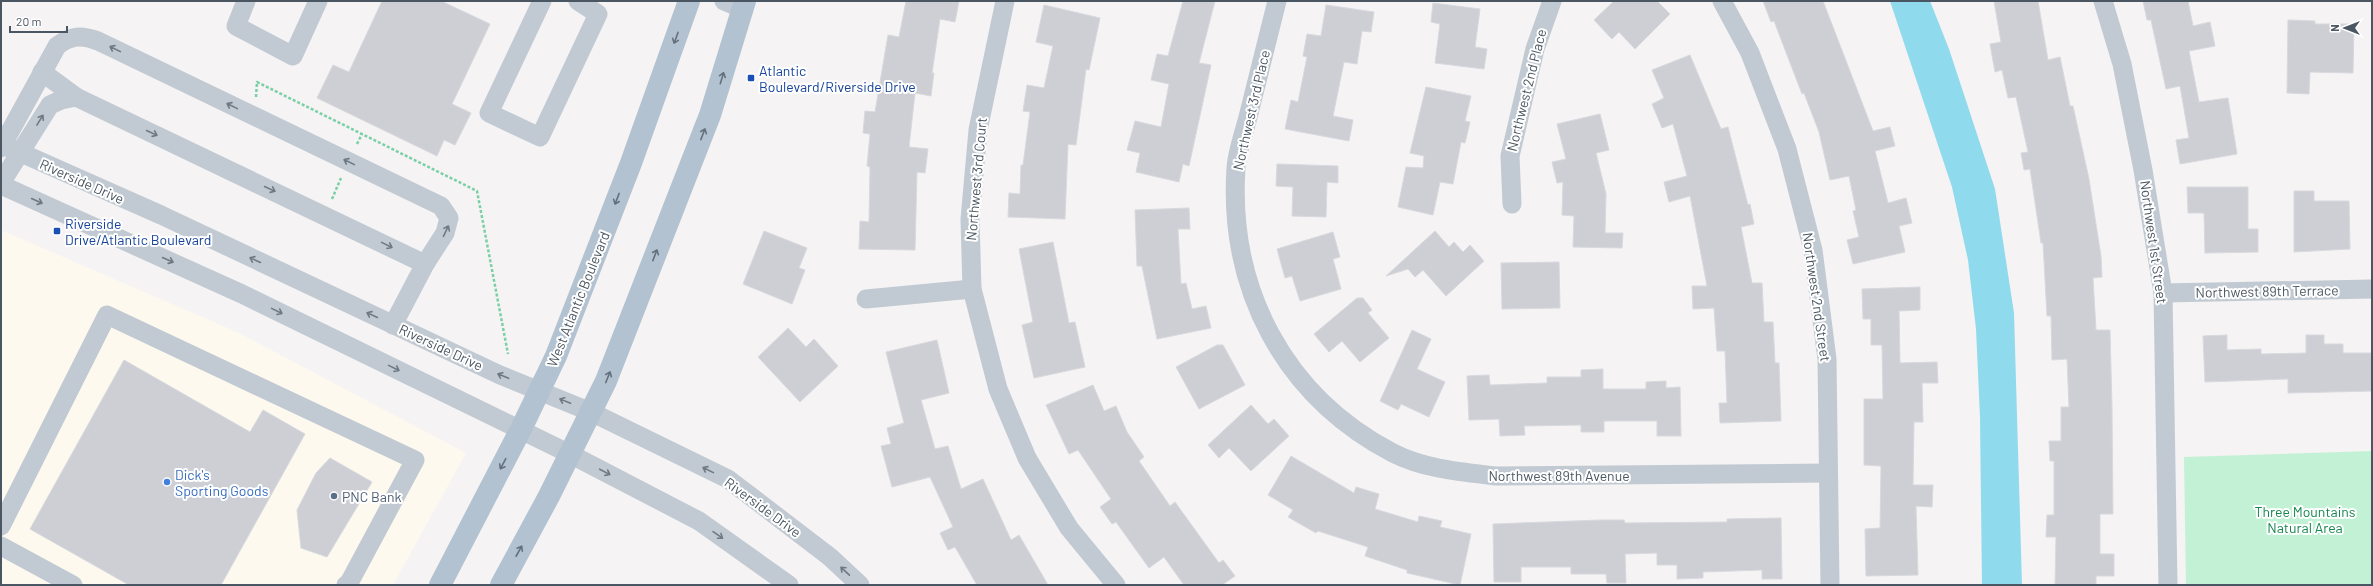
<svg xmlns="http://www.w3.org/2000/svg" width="2373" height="586" viewBox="0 0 2373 586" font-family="Barlow,sans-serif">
<rect width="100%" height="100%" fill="#f5f3f3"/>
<path fill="#fdf9ef" d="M1,230L239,333L466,453L393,585H1Z"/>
<path fill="#c3f1d5" d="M2372,451V585H2186L2184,457Z"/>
<path fill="#90daee" d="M1890,1H1930L1949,49L1995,189L2014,313L2022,585H1982L1980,417L1976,329L1968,260L1952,187Z"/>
<g fill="#cdcfd5" stroke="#d7d9de">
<path d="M382,1H441L490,24L452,104L471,113L455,145L444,140L437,156L317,98L333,65L349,72Z"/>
<path d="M906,1H959L955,22L940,19L932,73H934L931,96L915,93L909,147L928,149L925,173L917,172L915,250L859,249L860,221L869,222L870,167L867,166L870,134L863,133L865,111L875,112L888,35L899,37Z"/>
<path d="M1183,1H1215L1199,63L1211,65L1189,166L1183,164L1179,182L1136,172L1140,153L1127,150L1135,121L1161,127L1169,84L1151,80L1157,54L1168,56Z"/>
<path d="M1614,1H1657L1670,14L1635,49L1619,32L1612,39L1594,20Z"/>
<path d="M1763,1H1823L1873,131L1890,127L1895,146L1875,151L1888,203L1906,198L1912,223L1899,226L1905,252L1853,264L1847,240L1859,237L1853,211L1856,210L1849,176L1830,180L1819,132L1804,93L1802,94L1774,21L1771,22Z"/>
<path d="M1994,1H2038L2048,60L2060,57L2070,106H2073L2089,179L2101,256L2102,277L2093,278L2096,330H2110L2112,407L2113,514H2100V554H2114V576H2096V585H2055L2056,537H2046L2047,515H2054V461H2050L2049,441H2061V407H2069L2067,359L2052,360L2051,316H2047L2043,243H2041L2030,169L2024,170L2021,153L2028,152L2016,97L2008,98L2002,70L1995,72L1990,44L2001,42Z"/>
<path d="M2143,1H2188L2193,26L2210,22L2215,46L2189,51L2199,102L2228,98L2237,154L2180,164L2176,140L2189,138L2180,86L2166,89L2151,20H2147Z"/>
<path d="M1433,3L1480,9L1475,47L1487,49L1484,69L1435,63L1440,24L1431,22Z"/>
<path d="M1044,5L1100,18L1089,70L1086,69L1076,145L1068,144L1065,219L1008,217L1009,193L1020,194L1021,165H1023L1030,112L1023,111L1027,85L1044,88L1053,46L1036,42Z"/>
<path d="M1326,5L1374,12L1371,32L1362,31L1357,64L1344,62L1333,116L1353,120L1349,141L1285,129L1291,100L1298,102L1307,57L1303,56L1307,34L1321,36Z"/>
<path d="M2288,20L2315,21V24H2354L2353,73L2310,72L2309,94L2287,93Z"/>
<path d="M1690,55L1721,129L1728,127L1748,205L1750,204L1754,224L1741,227L1752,283H1762L1764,322H1773L1775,363H1779L1781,421L1720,423L1719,403H1727L1725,351H1717L1714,308L1693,309L1692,286H1707L1690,196L1669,202L1664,182L1687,176L1673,124L1662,128L1652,104L1664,98L1652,70Z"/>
<path d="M1426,87L1471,96L1465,121L1470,122L1465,143L1461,142L1453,184L1440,182L1433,215L1398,207L1406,167L1423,168L1424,156L1410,153Z"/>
<path d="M1600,114L1609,150L1596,153L1606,194L1605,233H1623L1622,248L1573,247L1574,216L1562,215L1563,182L1557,183L1552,162L1566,159L1557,124Z"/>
<path d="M1277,164L1338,166V183L1327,182L1326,217L1292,216L1293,187L1276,186Z"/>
<path d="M2187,187H2248V229H2258V252L2205,253L2204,213H2188Z"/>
<path d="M2294,191H2314V201H2349L2350,249L2294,252Z"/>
<path d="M1189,208L1190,229H1178L1181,284L1186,283L1192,309L1206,306L1211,328L1157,339L1142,266H1137L1135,210Z"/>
<path d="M764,231L807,248L799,268L805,270L792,304L743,284Z"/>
<path d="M1435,231L1449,247L1454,242L1463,252L1470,245L1484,261L1446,296L1423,270L1415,277L1408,269L1386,276Z"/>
<path d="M1333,232L1340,257L1333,259L1341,289L1300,301L1292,276L1285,278L1277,249Z"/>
<path d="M1053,242L1069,323L1075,322L1085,367L1034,378L1022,325L1033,322L1019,249Z"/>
<path d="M1559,262L1560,308L1502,309L1501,263Z"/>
<path d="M1920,287V310L1899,311L1900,363L1937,362L1938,383H1922L1923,422H1914L1913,485H1933L1932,507L1916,506L1918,575L1866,576L1865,529L1880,528L1881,466L1864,465V399H1883L1882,345H1871V319H1863L1862,289Z"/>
<path d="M1357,298H1363L1372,310L1368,313L1389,338L1360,362L1342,341L1329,352L1314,334Z"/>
<path d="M788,328L806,347L814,339L838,366L800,402L758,357Z"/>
<path d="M1412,330L1431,339L1417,369L1445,382L1429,417L1401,404L1398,410L1380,401Z"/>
<path d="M2227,335V350L2261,349V354L2306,353V335H2324V344H2343V353H2372V391L2288,393V379L2205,382L2203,336Z"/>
<path d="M937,340L949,393L921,400L935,449L948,446L961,489L983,479L1011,540L1019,535L1048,585H977L955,547L948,550L940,533L953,527L930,477L892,487L881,446L891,444L887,428L904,423L886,352Z"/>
<path d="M1217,345H1223L1245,385L1199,409L1176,367Z"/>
<path d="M124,360L250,432L263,410L305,434L221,585H129L30,529Z"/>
<path d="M1603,369V389H1646V382L1666,381V388L1680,387L1681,436H1657V421H1604V432H1581V425L1524,426L1525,435L1500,436L1499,419L1469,420L1467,376L1489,375L1490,385L1547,383V377H1581V370Z"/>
<path d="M1093,385L1104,411L1116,406L1127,432L1144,457L1139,461L1170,506L1175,502L1219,563L1223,560L1235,576L1222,585H1184L1164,557L1149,568L1116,522L1112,524L1100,507L1111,499L1078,450L1069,454L1046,405Z"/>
<path d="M1251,405L1268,424L1274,419L1289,436L1251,471L1229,448L1219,458L1208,445Z"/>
<path d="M1291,456L1354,493L1356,487L1379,494L1375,509L1418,522L1419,516L1442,521L1440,527L1471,534L1460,585L1407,573V570L1365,556L1368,547L1318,531L1316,533L1288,517L1293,510L1268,495Z"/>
<path d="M330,458L372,482L327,557L301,548L297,510L316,473Z"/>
<path d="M1781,518L1782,579H1762V570L1703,572V578L1677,579V565H1657V553L1625,554L1626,583H1607L1606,574H1571V567H1521V582H1494L1493,524L1600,520H1624L1625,523L1727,522V519Z"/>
</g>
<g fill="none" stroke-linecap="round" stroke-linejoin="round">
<g stroke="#7ad0a6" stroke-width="2.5" stroke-dasharray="3 2" stroke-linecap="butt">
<path d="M256,97L257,82L477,191L508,354"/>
<path d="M357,144L362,134"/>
<path d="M332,199L341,178"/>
</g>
<g stroke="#c1cad2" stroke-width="19">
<path d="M246,1L236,26L293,56L318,1"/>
<path d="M542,1L489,113L540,137L598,14L578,1"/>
<path d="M724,1L743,9"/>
<path d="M1005,1L978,130L970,219L972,289L998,389L1027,458L1069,528L1116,585"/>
<path d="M1277,1C1267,40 1258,78 1248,117C1244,133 1237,152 1236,168C1228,289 1284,396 1393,453C1424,469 1462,472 1496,476L1828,473"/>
<path d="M1722,1L1750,53L1787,149L1813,250L1827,359L1830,585"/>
<path d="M2103,1L2122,64L2143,170L2163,293L2168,585"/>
<path d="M42,72L76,97"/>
<path d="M1,144L161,215L500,375L591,412L728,479L830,557L860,585"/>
<path d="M1,148L57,46C71,35 82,35 98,41L441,206L449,218L445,233L425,264L393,325"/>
<path d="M1,183L50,105L61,100L76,97L425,264"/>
<path d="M1,185L242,294L570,454L699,521L789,585"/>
<path d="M1512,204L1510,156L1535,49L1552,1"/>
<path d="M2163,293L2372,289"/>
<path d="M866,299L972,289"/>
<path d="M1,526L107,315L415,460L349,583L346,585"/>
<path d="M1,546L73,585"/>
</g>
<g stroke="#b3c2d1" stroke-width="22">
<path d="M440,585L521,429L556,356L631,163L689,1"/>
<path d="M501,585L549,496L606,381L710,115L745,1"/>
</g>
</g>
<defs><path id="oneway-shaft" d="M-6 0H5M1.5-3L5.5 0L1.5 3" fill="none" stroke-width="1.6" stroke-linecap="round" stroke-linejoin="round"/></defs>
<g stroke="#64717d">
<use href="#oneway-shaft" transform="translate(676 38) rotate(110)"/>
<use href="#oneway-shaft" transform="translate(722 78) rotate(-73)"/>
<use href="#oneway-shaft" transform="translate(703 134) rotate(-69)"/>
<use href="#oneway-shaft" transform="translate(617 199) rotate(111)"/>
<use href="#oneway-shaft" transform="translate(655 255) rotate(-69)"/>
<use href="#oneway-shaft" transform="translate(608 377) rotate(-68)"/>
<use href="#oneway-shaft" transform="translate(503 464) rotate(118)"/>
<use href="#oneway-shaft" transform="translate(519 551) rotate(-61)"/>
</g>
<g stroke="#6e7983">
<use href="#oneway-shaft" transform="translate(115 49) rotate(-154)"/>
<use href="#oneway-shaft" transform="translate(232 106) rotate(-154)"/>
<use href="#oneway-shaft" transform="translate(40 120) rotate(-58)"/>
<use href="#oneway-shaft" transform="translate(152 133) rotate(25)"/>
<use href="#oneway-shaft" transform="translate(349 162) rotate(-154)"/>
<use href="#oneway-shaft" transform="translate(270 189) rotate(25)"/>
<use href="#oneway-shaft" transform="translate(37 201) rotate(24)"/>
<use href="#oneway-shaft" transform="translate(446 231) rotate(-65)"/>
<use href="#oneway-shaft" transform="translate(387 245) rotate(26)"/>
<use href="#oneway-shaft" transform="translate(168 260) rotate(24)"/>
<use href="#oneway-shaft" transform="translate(255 260) rotate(-155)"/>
<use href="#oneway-shaft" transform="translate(277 311) rotate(26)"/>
<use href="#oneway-shaft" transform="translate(372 315) rotate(-155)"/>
<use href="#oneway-shaft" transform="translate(394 368) rotate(26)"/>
<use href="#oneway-shaft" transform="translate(503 376) rotate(-157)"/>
<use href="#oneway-shaft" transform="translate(565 401) rotate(-158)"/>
<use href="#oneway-shaft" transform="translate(708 470) rotate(-154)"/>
<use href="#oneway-shaft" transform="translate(605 472) rotate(28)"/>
<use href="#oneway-shaft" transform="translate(718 535) rotate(35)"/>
<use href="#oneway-shaft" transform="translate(845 571) rotate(-137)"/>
</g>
<g fill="#1a4fb4" stroke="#fff" stroke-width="1.5">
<rect x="747" y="74" width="8" height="8" rx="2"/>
<rect x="53" y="227" width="8" height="8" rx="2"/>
</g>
<circle fill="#3f7fe0" stroke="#fff" stroke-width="1.5" cx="167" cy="482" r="4"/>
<circle fill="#5c6f8a" stroke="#fff" stroke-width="1.5" cx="334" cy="496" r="4"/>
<g text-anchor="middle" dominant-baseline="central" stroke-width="4" stroke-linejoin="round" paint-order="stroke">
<g font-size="14" fill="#164399" stroke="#fff" text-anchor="start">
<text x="759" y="70">Atlantic<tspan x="759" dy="16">Boulevard/Riverside Drive</tspan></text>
<text x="65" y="223">Riverside<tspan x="65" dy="16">Drive/Atlantic Boulevard</tspan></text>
</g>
<g font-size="14" fill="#4a5661" stroke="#fff">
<text transform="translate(1526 90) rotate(-76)">Northwest 2nd Place</text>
<text transform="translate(1251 110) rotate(-77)">Northwest 3rd Place</text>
<text transform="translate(976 179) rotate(-85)">Northwest 3rd Court</text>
<text transform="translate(82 181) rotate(24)">Riverside Drive</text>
<text transform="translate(2154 242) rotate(82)">Northwest 1st Street</text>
<text transform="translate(2267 291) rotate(-1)">Northwest 89th Terrace</text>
<text transform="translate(1817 297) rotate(82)">Northwest 2nd Street</text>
<text transform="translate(578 299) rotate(-68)">West Atlantic Boulevard</text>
<text transform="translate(441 347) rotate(25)">Riverside Drive</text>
<text x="1559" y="475">Northwest 89th Avenue</text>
<text transform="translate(763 507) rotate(36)">Riverside Drive</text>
</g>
<g font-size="14" fill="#366cbe" stroke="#fff" text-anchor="start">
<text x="175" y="474">Dick's<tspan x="175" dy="16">Sporting Goods</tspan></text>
</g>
<g font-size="14" fill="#4e5e75" stroke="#fff" text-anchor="start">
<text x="342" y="496">PNC Bank</text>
</g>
<g font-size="14" fill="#17864f" stroke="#fff">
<text x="2305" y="511">Three Mountains<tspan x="2305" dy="16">Natural Area</tspan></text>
</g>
</g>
<rect width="2373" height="586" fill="none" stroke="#4a5661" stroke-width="4"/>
<g transform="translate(2345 28) rotate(270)" stroke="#ffffff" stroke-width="3" paint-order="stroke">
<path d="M0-3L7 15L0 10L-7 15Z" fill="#4a5661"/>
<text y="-6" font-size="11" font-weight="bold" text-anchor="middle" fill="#4a5661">N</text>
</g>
<path d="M10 26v6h57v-6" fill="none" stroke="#4a5661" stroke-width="2"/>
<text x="16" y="26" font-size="12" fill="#4a5661" stroke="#ffffff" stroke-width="3" paint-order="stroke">20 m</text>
</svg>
